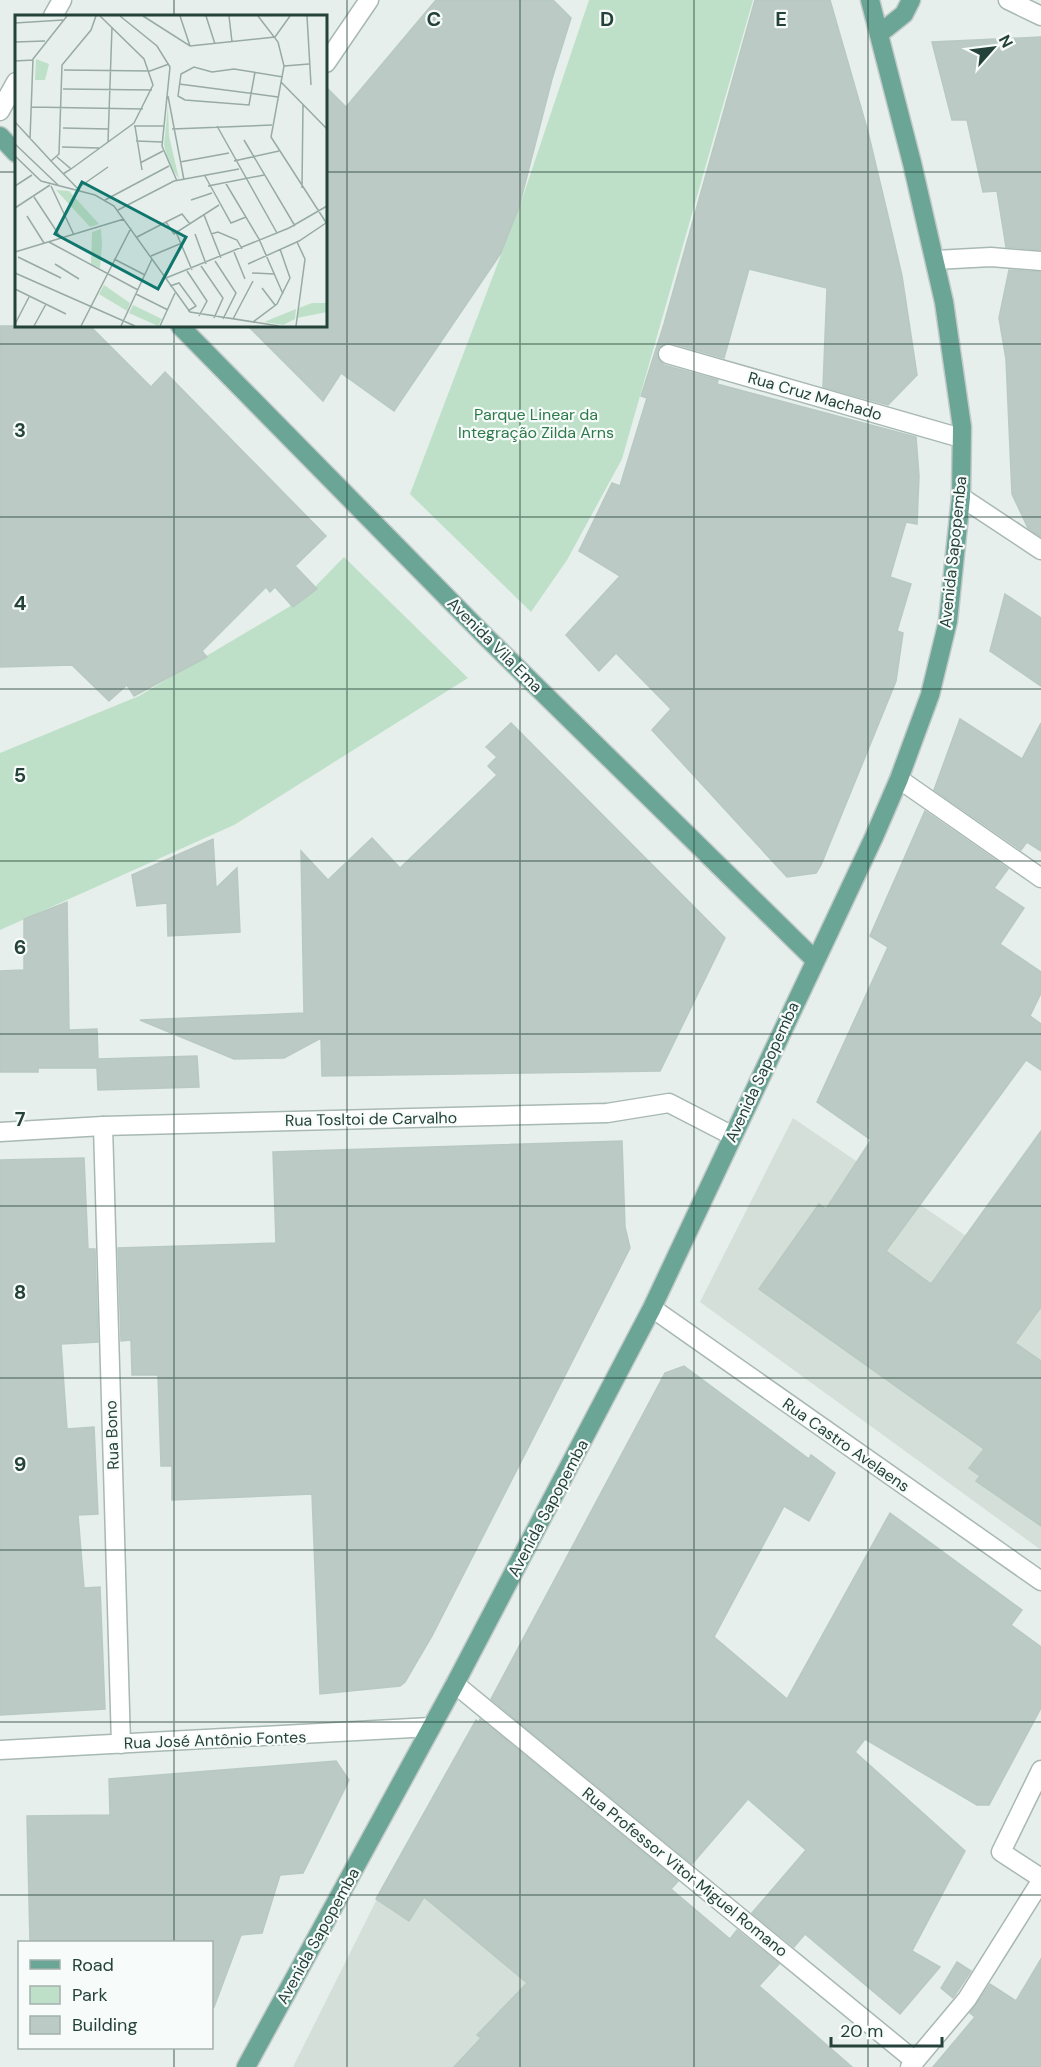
<svg xmlns="http://www.w3.org/2000/svg" width="1041" height="2067" viewBox="0 0 1041 2067" font-family="'DM Sans',sans-serif">
<rect width="100%" height="100%" fill="#e6efeb"/>
<g fill="#d4dfda">
<path d="M793,1118L1041,1287V1550L700,1302Z"/>
<path d="M390,1873L424,1897L626,2067H293Z"/>
</g>
<g fill="#bfe0c8">
<path d="M589,0H753L622,459L567,560L531,612L410,494L520,205Z"/>
<path d="M344,557L468,678L234,825L0,930V753L139,696L304,598Z"/>
</g>
<g fill="#bbcac4" stroke="#b8c9c2" stroke-width="1.5">
<path d="M436,0H553L571,18L552,79L519,207L501,253L394,411L341,373L323,401L248,326H326V87L346,107Z"/>
<path d="M755,0H830L868,132L889,220L902,276L917,375L888,405L823,387L827,288L749,269L724,358L671,343L661,346L657,351V357L664,365L718,380L717,384L916,437L919,476L917,524L906,522L890,577L911,584L897,631L903,633L896,681L821,865L816,873L787,877L652,730L671,709L616,653L599,671L566,635L620,576L579,551L612,483L620,486L647,398L641,396L664,324Z"/>
<path d="M1041,37V250L1006,247L997,191L983,192L967,120H952L932,42Z"/>
<path d="M1009,270L1041,272V537L1028,528L1012,494L1006,359L999,318Z"/>
<path d="M0,326H90L151,387L165,372L326,536L295,566L317,589L293,607L275,587L270,592L266,587L202,651L207,657L134,696L127,685L109,701L72,665L0,667Z"/>
<path d="M1005,594L1041,618V686L990,651Z"/>
<path d="M960,719L1022,759L1041,723V851L1027,842L1021,850L934,790Z"/>
<path d="M511,723L725,938L660,1071L322,1076L321,1038L284,1058L234,1059L140,1020L304,1013L301,851L328,880L372,838L400,868L497,775L488,766L497,757L486,747Z"/>
<path d="M925,811L1008,869L994,888L1024,908L1000,944L1041,972V993L1030,1016L1041,1024V1070L1026,1060L886,1251L931,1284L1041,1131V1307L1015,1343L1041,1361V1526L976,1481L980,1476L969,1468L984,1449L759,1289L819,1204L826,1209L871,1140L817,1102L888,947L870,936Z"/>
<path d="M213,839L216,888L237,868L240,932L168,936L167,903L137,906L132,875Z"/>
<path d="M67,902L69,1030L97,1029L98,1059L197,1056L199,1087L98,1090L97,1068H38V1072H0V971L24,970V919Z"/>
<path d="M622,1141L625,1227L630,1248L432,1636L405,1682L400,1686L320,1694L312,1494L172,1500V1466H161L158,1375H132L131,1340L121,1341L118,1248L276,1243L273,1152Z"/>
<path d="M84,1158L88,1249H95L98,1342L61,1344L67,1429L94,1427L98,1514L78,1515L84,1588L100,1587L105,1709L0,1715V1160Z"/>
<path d="M684,1366L809,1459L811,1455L835,1473L809,1521L784,1506L714,1637L787,1699L890,1513L1022,1610L1011,1625L1041,1647V1708L989,1805H977L865,1739L855,1752L965,1851L912,1951L940,1967L900,2014L805,1934L794,1947L752,1913L806,1850L748,1799L692,1864L491,1699L665,1373Z"/>
<path d="M480,1719L678,1881L671,1889L730,1939L737,1930L779,1964L759,1986L852,2067H454L481,2038L477,2035L527,1983L424,1897L409,1921L376,1899L476,1720L479,1722Z"/>
<path d="M336,1761L349,1780L303,1873L280,1875L262,1933L241,1935L214,2007L212,2006V1942H30L27,1816L110,1815L109,1779Z"/>
<path d="M1041,1959V2067H933L975,2017L970,2013L990,1984L1016,2001Z"/>
<path d="M957,1962L971,1971L953,1998L941,1988Z"/>
</g>
<g fill="none" stroke-linecap="round" stroke-linejoin="round">
<g stroke="#a8b8b2" stroke-width="21">
<g id="minor">
<path d="M1008,0L1041,16"/>
<path d="M53,16L62,0"/>
<path d="M326,63L369,0"/>
<path d="M0,111L16,82"/>
<path d="M935,260L991,257L1041,261"/>
<path d="M668,354L961,438"/>
<path d="M961,497L1041,550"/>
<path d="M899,779L1041,878"/>
<path d="M103,1126L121,1744"/>
<path d="M0,1132L103,1126L607,1113L669,1103L733,1136"/>
<path d="M652,1308L1041,1581"/>
<path d="M455,1684L915,2061"/>
<path d="M0,1750L431,1727"/>
<path d="M1041,1770L1001,1852L1041,1878"/>
<path d="M910,2067L967,1999L1041,1881"/>
</g>
</g>
<g stroke="#c2cac8" stroke-width="21">
<g id="major">
<path d="M879,34L904,14L911,0"/>
<path d="M0,136L16,153"/>
<path d="M180,326L487,638L815,960"/>
<path d="M246,2067L455,1684L652,1308L874,837L899,779L930,695L948,621L961,497L962,427L944,302L912,163L870,0"/>
</g>
</g>
<use href="#minor" stroke="#fff" stroke-width="18"/>
<use href="#major" stroke="#6aa596" stroke-width="18"/>
</g>
<path fill="none" stroke="#24423a" stroke-width="1.5" stroke-opacity="0.55" d="M174,0V16M347,0V2067M520,0V2067M694,0V2067M868,0V2067M0,172H16M326,172H1041M174,326V1942M0,344H1041M0,517H1041M0,689H1041M0,861H1041M0,1034H1041M0,1206H1041M0,1378H1041M0,1550H1041M0,1722H1041M0,1895H1041M174,2048V2067"/>
<g text-anchor="middle" dominant-baseline="central" stroke-width="4.5" stroke-linejoin="round" paint-order="stroke">
<g font-size="16" fill="#24423a" stroke="#f7fbf9">
<text transform="translate(815 396) rotate(16)">Rua Cruz Machado</text>
<text transform="translate(953 552) rotate(-84)">Avenida Sapopemba</text>
<text transform="translate(495 645) rotate(45)">Avenida Vila Ema</text>
<text transform="translate(762 1072) rotate(-65)">Avenida Sapopemba</text>
<text transform="translate(371 1119) rotate(-1)">Rua Tosltoi de Carvalho</text>
<text transform="translate(112 1435) rotate(-92)">Rua Bono</text>
<text transform="translate(846 1445) rotate(35)">Rua Castro Avelaens</text>
<text transform="translate(548 1508) rotate(-62)">Avenida Sapopemba</text>
<text transform="translate(215 1740) rotate(-2)">Rua José Antônio Fontes</text>
<text transform="translate(685 1872) rotate(39)">Rua Professor Vitor Miguel Romano</text>
<text transform="translate(318 1936) rotate(-61)">Avenida Sapopemba</text>
</g>
<g font-size="16" fill="#2d7a4b" stroke="#f7fbf9">
<text x="536" y="414">Parque Linear da<tspan x="536" dy="18">Integração Zilda Arns</tspan></text>
</g>
</g>
<g transform="translate(15 15)">
<rect width="312" height="312" fill="#e6efeb"/>
<path d="M21,44L34,49L30,65H20ZM153,90L154,121L164,164L154,149L149,130ZM41,175L54,176L84,209L75,212ZM86,214L87,230L85,253L76,249L77,217ZM89,270L115,288L112,296L84,279ZM297,288H312V297L282,303L284,293ZM118,290L147,304L143,311L114,298ZM281,294L280,304L268,310L249,307Z" fill="#bfe0c8"/>
<path fill="none" stroke="#98aaa4" stroke-width="1.5" d="M105,1L142,31L155,52L147,131L162,166M128,1L175,31L260,22L275,1M165,1L175,31M191,1L200,29M214,1L217,27M243,1L263,27L269,51L256,122L312,209M292,1L296,70M312,1V30M0,8L48,5M0,27L30,26M0,46L18,45M269,51L294,49M49,55L135,56L154,49M240,57L234,90L170,85L163,81L166,59L179,52L197,57L219,54L268,62M266,67L312,114M164,69L263,82M48,74L137,75M153,81L169,165M16,92L128,94M0,107L36,146M119,111H149M120,111L127,155M202,111L262,218M48,113L93,114M157,114L257,110M15,124L18,44L52,1M229,125L280,211M121,126L147,127M93,127L97,12M0,129L43,170M47,132L84,133M0,141L26,166L80,180L99,191L175,297L264,311M42,142L56,154L48,159M219,146L264,136M165,147L214,138M125,148L148,136M56,154L119,108L138,70L129,44L85,1M190,161L216,208L231,202M210,167L244,224L268,279M0,171L17,160M36,171L59,220M193,171L249,160M63,173L93,152M287,173L288,89M65,176L36,146L44,139L47,50L76,15L81,1M19,182L46,223M90,185L154,151M176,185L197,178M0,193L35,170M103,195L159,166L224,154M189,200L206,243M12,201L29,228M151,207L167,199L175,209M161,217L177,255M180,219L191,249M196,219L203,217L222,225L227,234M122,222L151,207L159,219L204,190M34,227L123,275M0,237L109,204M219,237L230,264M136,241L167,228M3,242L46,263M99,244L130,260M200,246L221,278L208,304M40,249L64,264M233,249L284,226L311,208M186,251L208,283L199,303M172,256L192,286L184,301M0,258L120,311M237,258L259,259M151,263L274,213L312,191M155,271L164,268L181,291L173,296M247,273L260,290M0,274L51,299M121,279L153,295M218,304L238,266M238,307L262,289L275,263L265,234M0,309L14,282M19,311L31,289M66,311L116,213M106,311L137,244M145,311L160,278M281,311L290,244L282,227"/>
<path fill="#0f766e" fill-opacity="0.15" stroke="#0f766e" stroke-width="3" d="M67,167L171,222L143,274L40,219Z"/>
<rect width="312" height="312" fill="none" stroke="#24423a" stroke-width="3"/>
</g>
<g font-size="20" text-anchor="middle" font-weight="bold" fill="#24423a" stroke="#f7fbf9" stroke-width="4.5" stroke-linejoin="round" paint-order="stroke">
<text x="434" y="26">C</text>
<text x="607" y="26">D</text>
<text x="781" y="26">E</text>
<text x="20" y="437">3</text>
<text x="20" y="610">4</text>
<text x="20" y="782">5</text>
<text x="20" y="954">6</text>
<text x="20" y="1126">7</text>
<text x="20" y="1299">8</text>
<text x="20" y="1471">9</text>
</g>
<rect x="18" y="1941" width="195" height="108" fill="#f7fbf9" stroke="#a3b1ad" stroke-width="1.5"/>
<rect x="30" y="1960" width="30" height="9" fill="#6aa596" stroke="#a3b1ad" stroke-width="1.5"/>
<text x="72" y="1971" font-size="18" fill="#24423a">Road</text>
<rect x="30" y="1986" width="30" height="18" fill="#bfe0c8" stroke="#a3b1ad" stroke-width="1.5"/>
<text x="72" y="2001" font-size="18" fill="#24423a">Park</text>
<rect x="30" y="2016" width="30" height="18" fill="#bbcac4" stroke="#a3b1ad" stroke-width="1.5"/>
<text x="72" y="2031" font-size="18" fill="#24423a">Building</text>
<g transform="translate(993 48) rotate(62)" stroke="#f7fbf9" stroke-width="4.5" paint-order="stroke">
<path d="M0-4.5L10 22L0 15L-10 22Z" fill="#24423a"/>
<text y="-9" font-size="16" font-weight="bold" text-anchor="middle" fill="#24423a">N</text>
</g>
<path d="M831 2037v9h111v-9" fill="none" stroke="#24423a" stroke-width="3"/>
<text x="840" y="2037" font-size="18" fill="#24423a" stroke="#f7fbf9" stroke-width="4.5" paint-order="stroke">20 m</text>
</svg>
